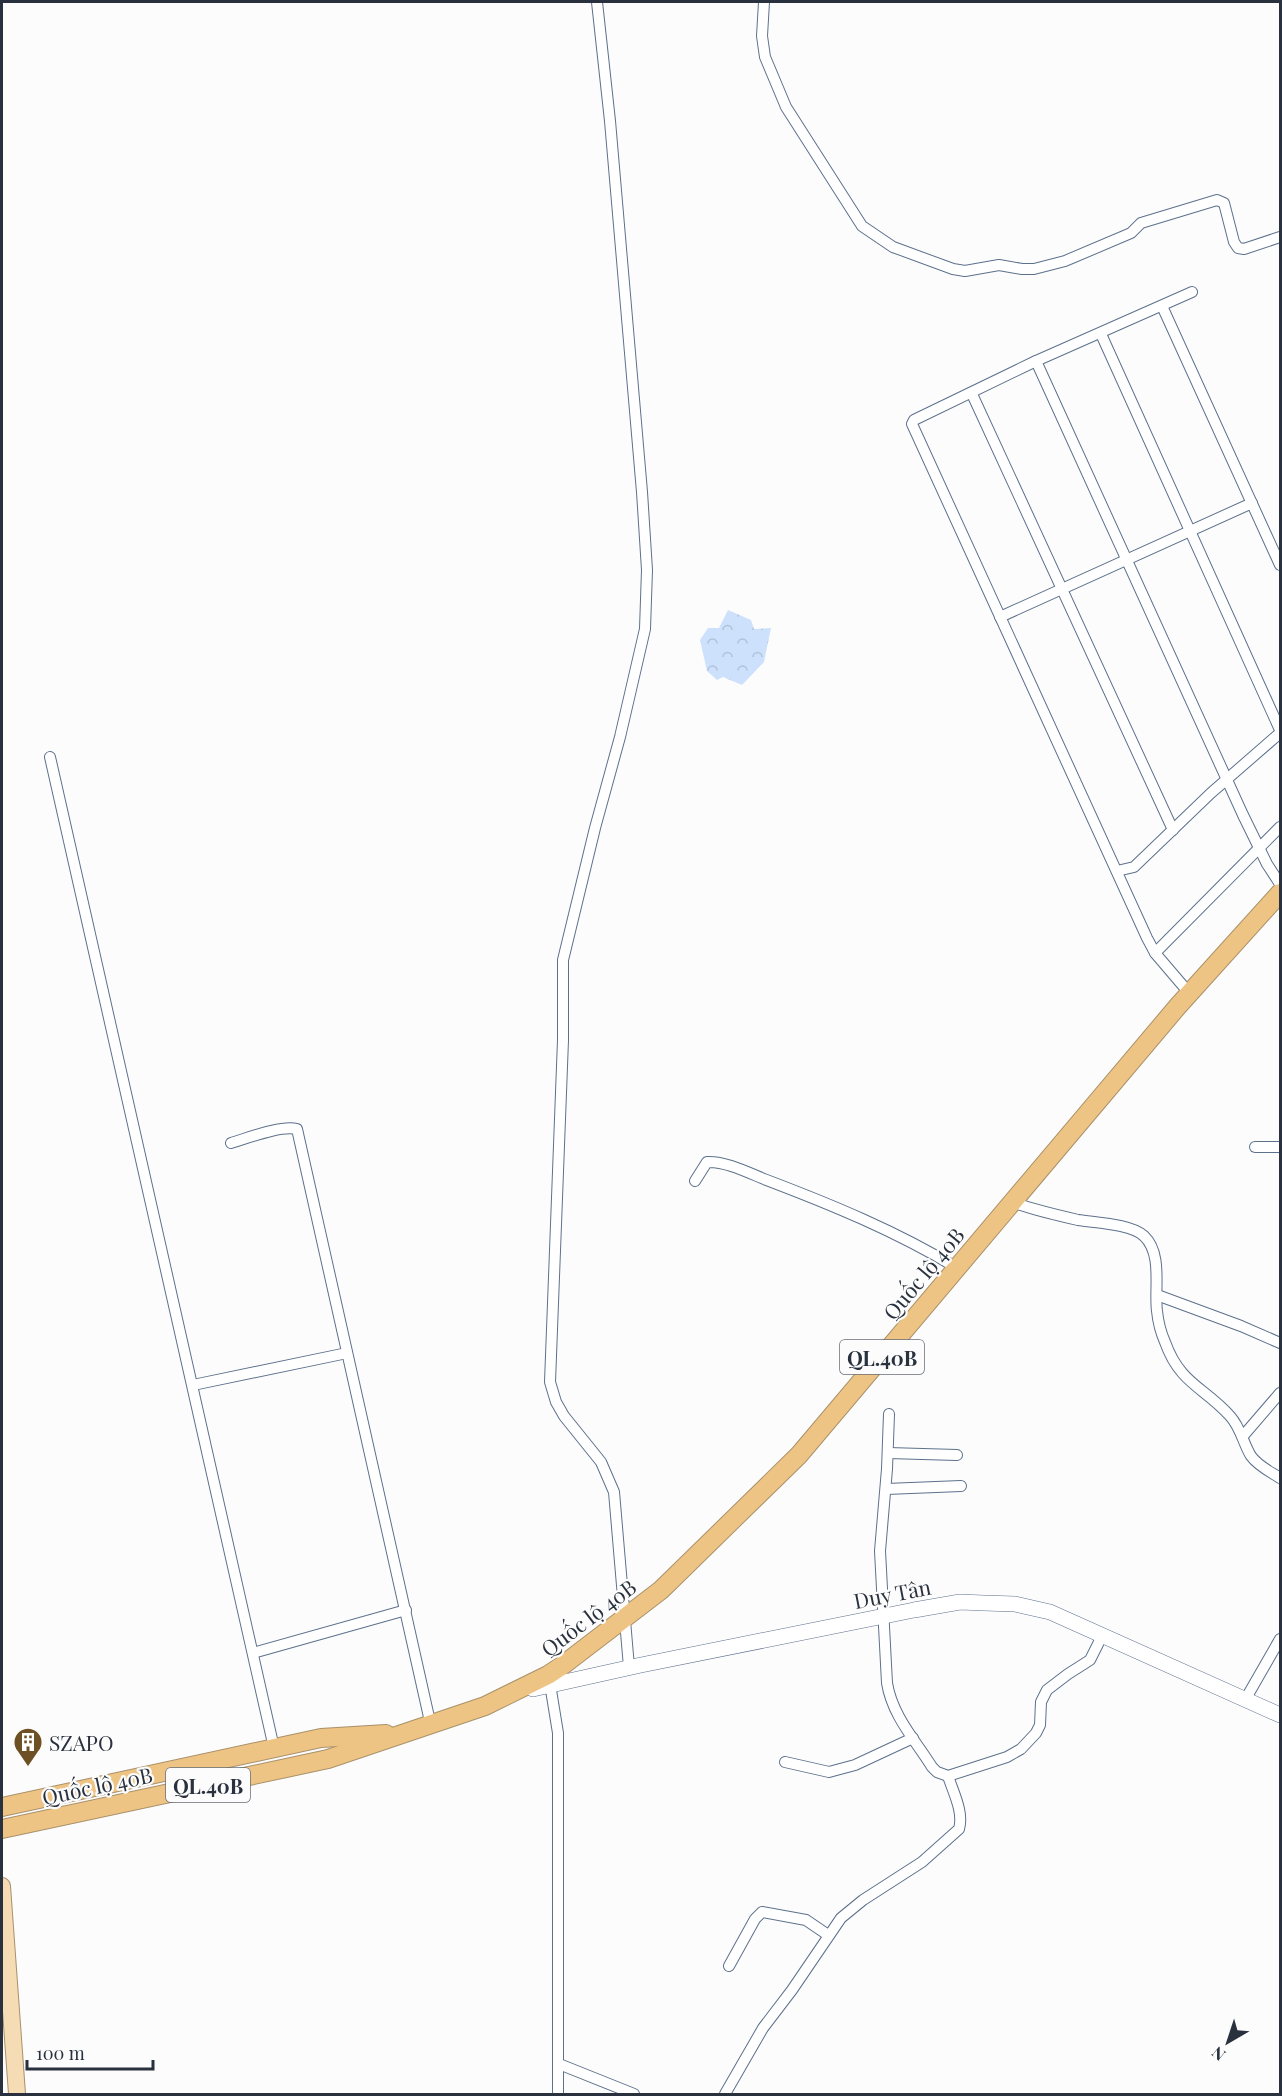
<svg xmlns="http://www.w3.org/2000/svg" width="1282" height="2096" viewBox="0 0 1282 2096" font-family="'Playfair Display',serif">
<defs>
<pattern id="forest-crowns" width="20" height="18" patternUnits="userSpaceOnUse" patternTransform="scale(1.5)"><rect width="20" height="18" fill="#cde1fc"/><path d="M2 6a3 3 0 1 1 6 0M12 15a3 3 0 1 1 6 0" fill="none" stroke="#b0c2d9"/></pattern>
</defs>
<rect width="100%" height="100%" fill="#fcfcfc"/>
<path fill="url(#forest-crowns)" d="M728,610L751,620L754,629L771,628L764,662L742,685L723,677L717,680L707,671L700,640L708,628H719Z"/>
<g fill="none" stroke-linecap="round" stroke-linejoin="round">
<g stroke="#5d718c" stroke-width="12">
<g id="street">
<path d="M597,2L610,121L642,492L647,570L645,629L620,737L595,828L563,960V1040L550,1382L556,1402L564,1416L601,1462L614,1492L629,1667"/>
<path d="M764,2L762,36L765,57L786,107L862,226L893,247L953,269L965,271L999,265L1022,269H1034L1065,261L1131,233L1141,223L1217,200L1224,203L1234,242L1238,248L1244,249L1280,237"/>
<path d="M1162,306L1280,565"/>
<path d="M1101,334L1280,730"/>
<path d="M1036,361L1243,815L1267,864L1280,884"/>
<path d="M972,394L1173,830"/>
<path d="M1000,617L1252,503"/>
<path d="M50,757L274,1748"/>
<path d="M1117,871L1134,867L1211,793L1280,733"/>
<path d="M1155,953L1280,827"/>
<path d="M1190,994L1155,953L1147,938L912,424L914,420L1036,361L1192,292"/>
<path d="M231,1143C248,1138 281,1125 297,1129L431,1726"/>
<path d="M1255,1147H1280"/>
<path d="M695,1181L707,1162C725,1161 747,1172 764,1179C830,1204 896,1231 957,1268"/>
<path d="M1012,1202C1034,1210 1056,1215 1078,1220C1097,1223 1131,1224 1144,1236C1163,1254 1154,1289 1157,1311C1158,1321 1161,1333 1165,1342C1180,1384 1204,1387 1230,1416C1241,1428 1243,1443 1251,1456C1258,1466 1271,1472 1280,1478"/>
<path d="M1157,1295L1241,1326L1280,1343"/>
<path d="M193,1385L347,1353"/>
<path d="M889,1414L887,1469L880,1551L887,1683C892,1715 915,1740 932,1767L937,1772L948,1776L1007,1757L1021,1749L1036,1733L1040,1725L1041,1702L1047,1690L1068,1674L1090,1660L1102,1636"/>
<path d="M1243,1436L1280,1393"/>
<path d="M888,1453L957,1455"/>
<path d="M886,1489L961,1486"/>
<path d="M253,1653L406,1610"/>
<path d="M550,1684L558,1733V2094"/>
<path d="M1245,1700L1280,1639"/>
<path d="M785,1762L829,1772L855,1765L913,1738"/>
<path d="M729,1966L755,1919L762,1912L806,1920L828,1935"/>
<path d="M559,2064L634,2094"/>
<path d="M725,2094L763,2028L792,1990L841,1918L863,1900L922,1862L959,1829C964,1812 953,1792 948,1776"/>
</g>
</g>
<g stroke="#5d718c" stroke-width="16">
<path id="secondary" d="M533,1689L641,1665L914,1610L960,1602L984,1603L1015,1604L1050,1612L1280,1715"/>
</g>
<g stroke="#a9916b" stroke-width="18">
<path id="primary" d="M2,1886L17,2094"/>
</g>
<g stroke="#a9916b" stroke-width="20">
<g id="highway">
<path d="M2,1807L321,1738L386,1734"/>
<path d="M2,1829L328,1759L485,1706L548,1675L563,1665L661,1590L799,1455L1178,1006L1280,893"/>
</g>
</g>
<use href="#street" stroke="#fff" stroke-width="10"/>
<use href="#secondary" stroke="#fff" stroke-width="15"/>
<use href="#primary" stroke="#f5dcb5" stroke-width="16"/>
<use href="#highway" stroke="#eec484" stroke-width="18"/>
</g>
<defs>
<g id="building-pin" transform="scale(1.5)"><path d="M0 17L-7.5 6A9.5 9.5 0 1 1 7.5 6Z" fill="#6d5124" stroke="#fcfcfc"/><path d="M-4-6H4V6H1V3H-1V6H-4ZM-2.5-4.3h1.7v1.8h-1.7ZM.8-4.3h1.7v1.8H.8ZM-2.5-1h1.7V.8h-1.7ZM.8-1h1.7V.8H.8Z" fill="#fff"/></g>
</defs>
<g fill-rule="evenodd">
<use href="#building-pin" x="28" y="1742"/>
</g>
<g text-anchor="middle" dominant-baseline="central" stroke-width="4.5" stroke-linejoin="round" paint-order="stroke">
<g fill="#fcfcfc" stroke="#686e76" stroke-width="1.5">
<rect x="840" y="1340" width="84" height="34" rx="4.5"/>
<rect x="166" y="1768" width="84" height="34" rx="4.5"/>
</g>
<g font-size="20" font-weight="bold" fill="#28313d">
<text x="882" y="1357">QL.40B</text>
<text x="208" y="1785">QL.40B</text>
</g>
<g font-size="21" fill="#28313d" stroke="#fcfcfc">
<text transform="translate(923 1273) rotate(-50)">Quốc lộ 40B</text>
<text transform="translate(892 1593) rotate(-11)">Duy Tân</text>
<text transform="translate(588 1617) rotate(-37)">Quốc lộ 40B</text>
<text transform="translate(97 1785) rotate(-12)">Quốc lộ 40B</text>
</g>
<g font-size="21" fill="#28313d" stroke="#fcfcfc" text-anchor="start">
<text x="49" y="1742">SZAPO</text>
</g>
</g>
<rect width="1282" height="2096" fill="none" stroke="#28313d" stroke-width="6"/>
<g transform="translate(1228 2042) rotate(219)" stroke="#fcfcfc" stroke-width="4.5" paint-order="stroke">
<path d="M0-4.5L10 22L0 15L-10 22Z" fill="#28313d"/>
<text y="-9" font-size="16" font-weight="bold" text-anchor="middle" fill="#28313d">N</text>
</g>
<path d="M27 2060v9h126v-9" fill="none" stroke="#28313d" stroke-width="3"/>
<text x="36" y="2060" font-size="18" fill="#28313d" stroke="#fcfcfc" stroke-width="4.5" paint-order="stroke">100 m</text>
</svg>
